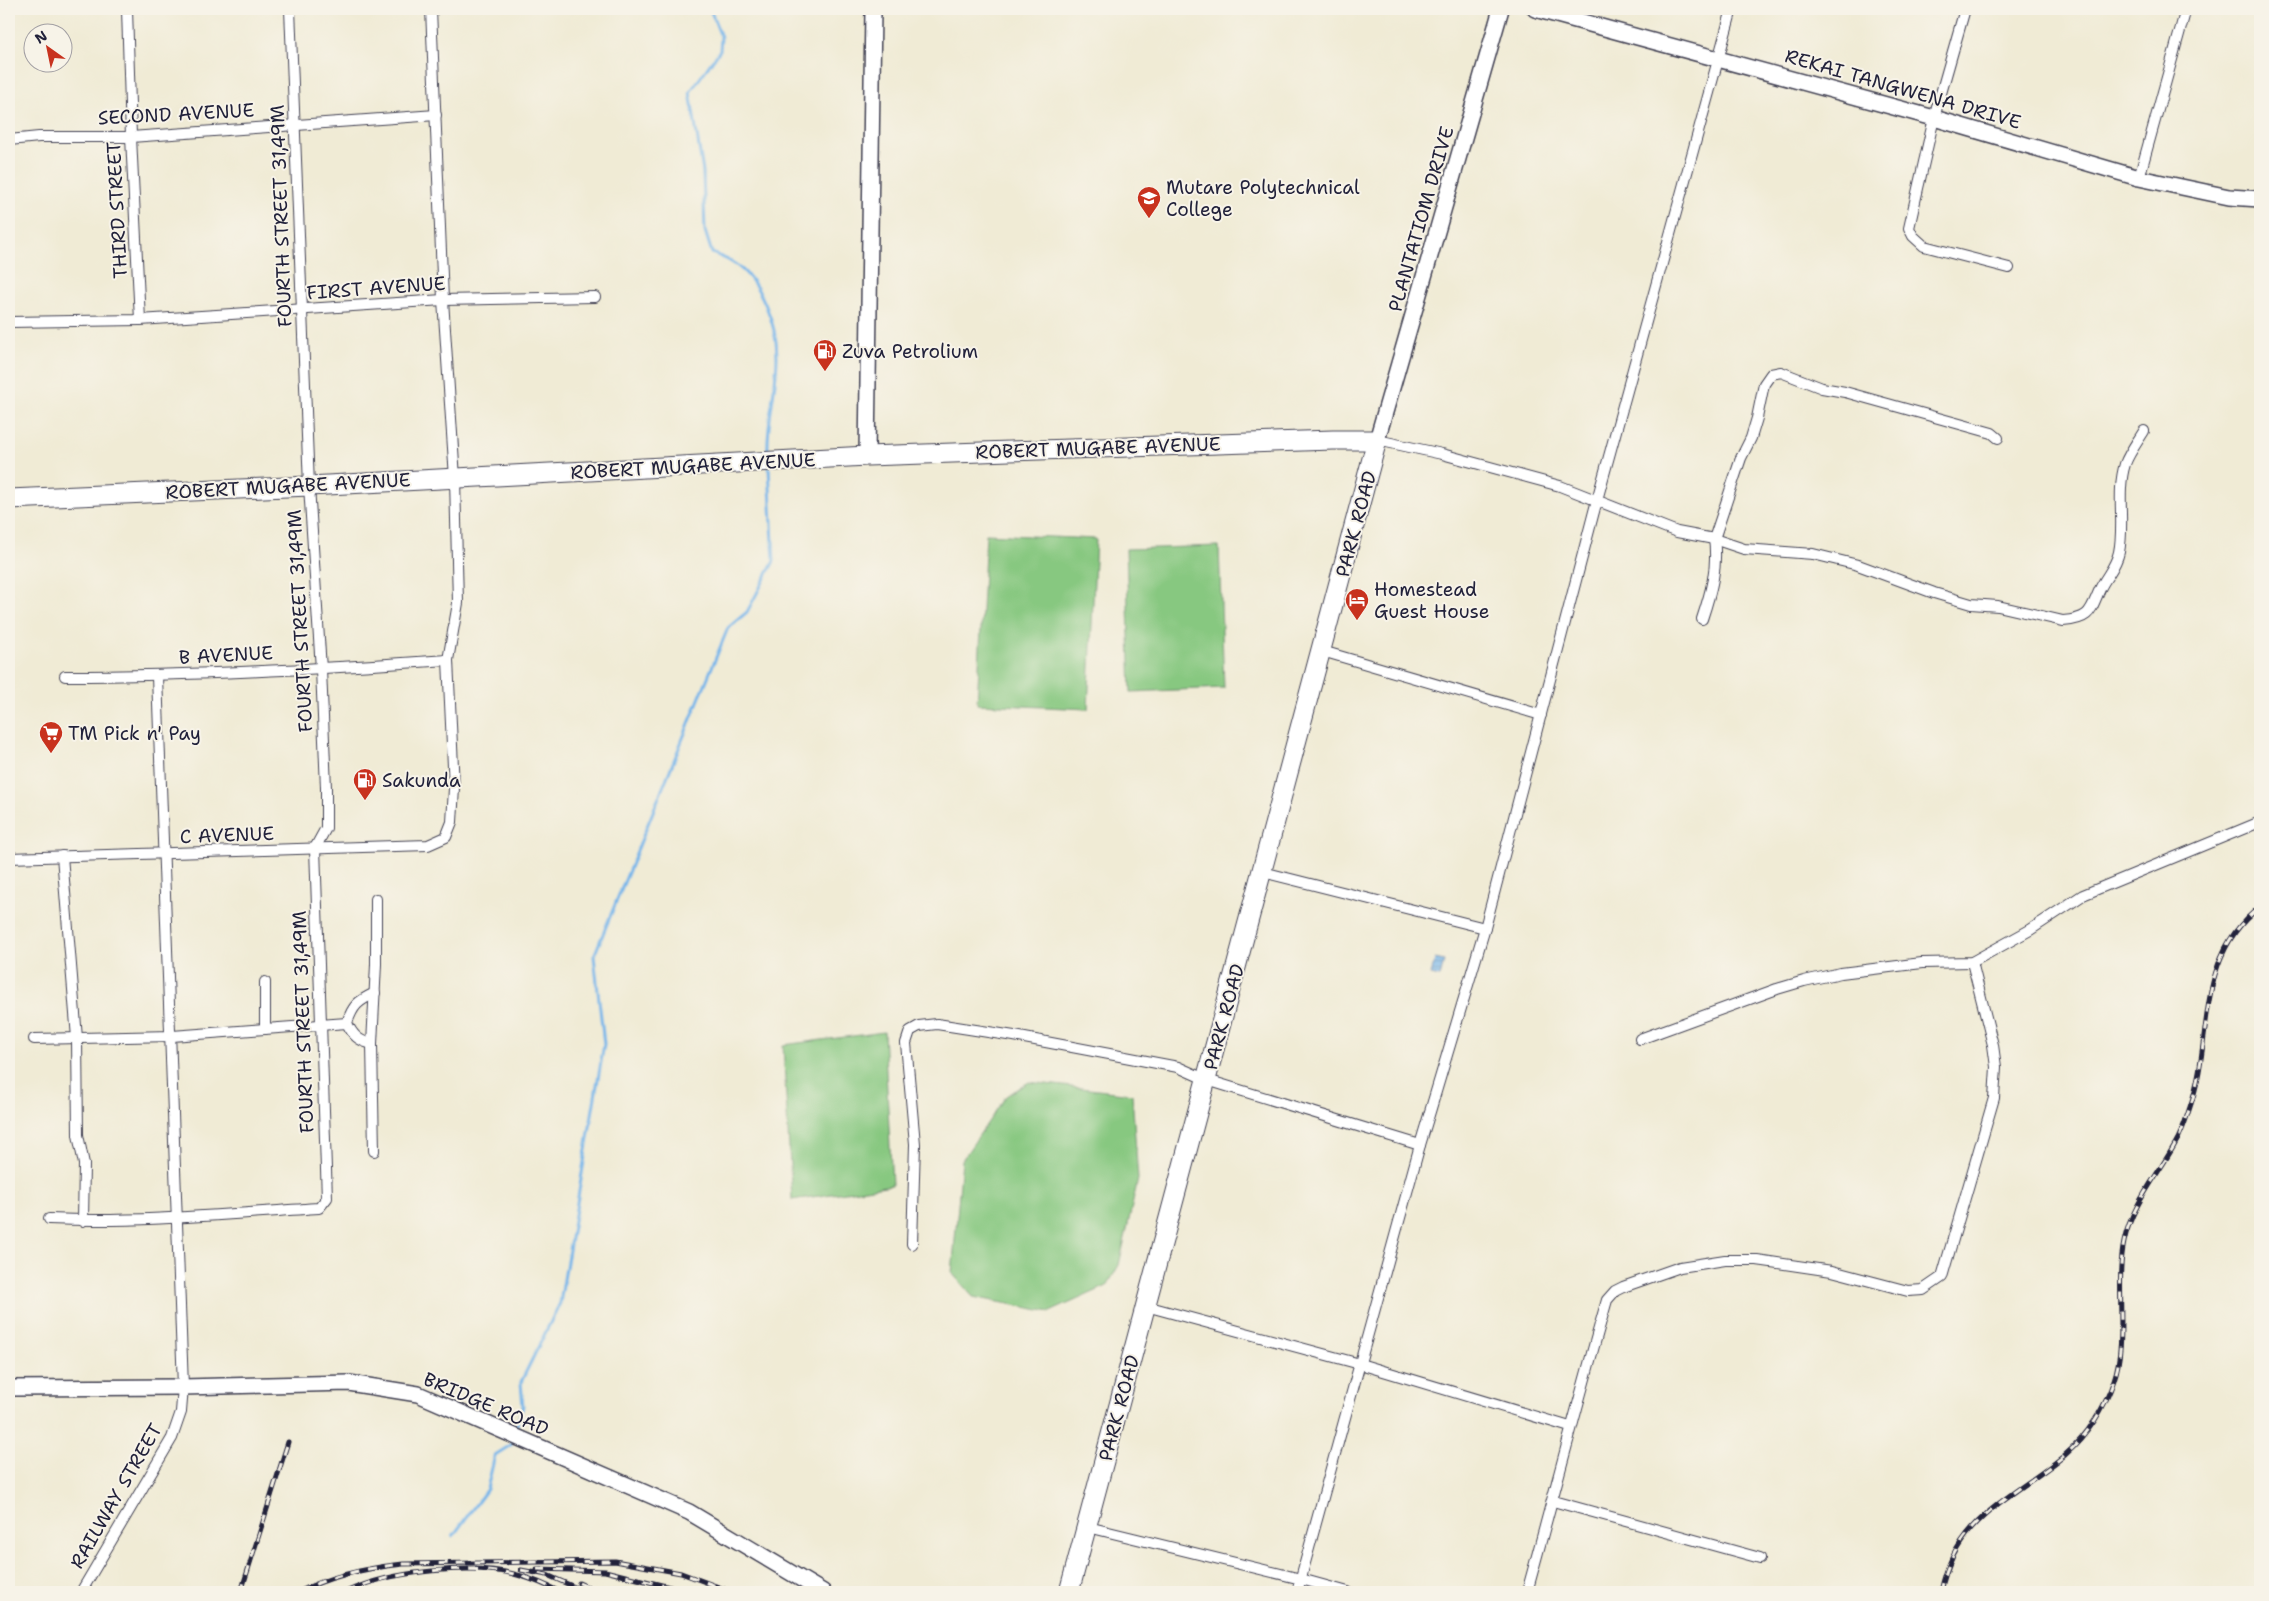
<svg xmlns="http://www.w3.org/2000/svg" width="2269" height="1601" viewBox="0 0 2269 1601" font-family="'Shantell Sans',sans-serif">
<defs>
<pattern id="water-rules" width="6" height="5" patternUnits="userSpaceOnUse" patternTransform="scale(1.25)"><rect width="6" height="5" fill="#77b6ea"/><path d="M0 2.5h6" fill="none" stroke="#6194bf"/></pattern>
</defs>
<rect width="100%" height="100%" fill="#f7f3e8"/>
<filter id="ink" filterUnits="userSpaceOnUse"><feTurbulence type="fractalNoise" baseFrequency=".02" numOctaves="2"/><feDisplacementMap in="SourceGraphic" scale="10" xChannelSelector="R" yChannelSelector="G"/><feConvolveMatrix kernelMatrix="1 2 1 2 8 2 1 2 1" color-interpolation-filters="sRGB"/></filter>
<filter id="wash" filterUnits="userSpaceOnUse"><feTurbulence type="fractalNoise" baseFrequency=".0096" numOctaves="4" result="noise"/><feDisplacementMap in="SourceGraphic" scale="20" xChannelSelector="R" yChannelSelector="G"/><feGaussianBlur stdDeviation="1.12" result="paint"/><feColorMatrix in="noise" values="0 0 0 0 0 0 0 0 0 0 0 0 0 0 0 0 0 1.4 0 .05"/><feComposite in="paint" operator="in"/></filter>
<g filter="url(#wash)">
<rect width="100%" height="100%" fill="#f0ebd5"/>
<g fill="#87c880" stroke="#54755e">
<path d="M986,534L1096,539L1088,709L977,704Z"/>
<path d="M1219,546L1224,688L1131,692L1126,549Z"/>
<path d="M884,1032L892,1185L792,1200L783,1045Z"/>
<path d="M1029,1082L1132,1094L1138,1179L1119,1265L1107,1286L1050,1312L973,1297L952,1273L962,1160L1006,1096Z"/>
</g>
<path fill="url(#water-rules)" stroke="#4c6c92" d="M1435,959L1444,961L1440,977L1431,975Z"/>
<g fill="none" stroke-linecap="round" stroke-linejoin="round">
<g stroke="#77b6ea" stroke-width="3">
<path d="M710,9L721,37L720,50L690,92L703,172L705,231L712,253C719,256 727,259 733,263C760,279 777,325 777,356C777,389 766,421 768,455"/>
<path d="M515,1431L523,1406L521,1382L560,1303L604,1044L594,956L728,628L747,612L774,561L769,468"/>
<path d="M453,1536L487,1489L495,1455L511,1445L513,1439"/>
<path d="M449,1588L450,1592"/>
</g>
</g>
</g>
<g filter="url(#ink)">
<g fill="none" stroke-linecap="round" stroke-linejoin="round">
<g stroke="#414052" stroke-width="12">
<g id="street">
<path d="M127,9L131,137L140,320"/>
<path d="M1965,9L1934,118L1909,228L1913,236L1924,246L2009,268"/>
<path d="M9,140L39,137H131L436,115"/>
<path d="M2139,178L2186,9"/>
<path d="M9,322L140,320L443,300L595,297"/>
<path d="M1377,440L1442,454L1560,486L1677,532L1714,539L1744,549L1813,554L1858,565L1934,593L1971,604L1998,606L2063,621C2091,619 2090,611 2100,589C2106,576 2116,567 2119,552C2125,523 2116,493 2125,464C2129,453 2138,441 2144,431"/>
<path d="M1702,619C1711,592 1718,567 1714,539L1741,458L1751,438L1757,418L1764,384L1771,374L1781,372L1822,388L1845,392L1992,433L1998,438"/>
<path d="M1322,651L1541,715"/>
<path d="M65,676C193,676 321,669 448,660"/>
<path d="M62,856L77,1038L78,1135L84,1164L83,1221"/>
<path d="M9,858L428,845L446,837L452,822L454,788L448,660L458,603L455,478L443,300L431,9"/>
<path d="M1263,872L1485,928"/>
<path d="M265,1029V982"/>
<path d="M34,1039L172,1036L347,1023"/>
<path d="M1640,1039L1777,989L1804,981L1841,973L1922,963L1972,962L2030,930L2083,895L2260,822"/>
<path d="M372,1044C359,1041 353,1036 347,1023C353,1005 358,1001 375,993"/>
<path d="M374,1151L372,1044L376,964V899"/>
<path d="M49,1219C139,1223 230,1214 319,1208L327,1198L315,848L326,828V788L321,669L309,486L290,9"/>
<path d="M912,1244L915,1144L906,1043L910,1031L919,1026L937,1024L1014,1036L1178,1067L1207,1080L1420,1145"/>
<path d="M1146,1306L1360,1364L1570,1427"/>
<path d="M1553,1501L1760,1558"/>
<path d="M1088,1527L1301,1579L1348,1592"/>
<path d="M81,1592L172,1438L181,1412L183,1387L157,676"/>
<path d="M1297,1592L1420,1145L1485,928L1597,500L1732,9"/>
<path d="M1527,1592C1554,1495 1579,1397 1607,1300L1615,1291L1623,1287L1680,1267L1725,1260H1757L1832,1271L1908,1291L1923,1290L1942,1277L1994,1098L1996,1067L1993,1045L1972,962"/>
</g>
</g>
<g stroke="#414052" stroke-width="18">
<g id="secondary">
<path d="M1535,9L1934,118L2139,178L2229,197L2260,199"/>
<path d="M1377,440L1501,9"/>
<path d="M867,456L873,9"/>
<path d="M9,1388L183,1387L349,1383L418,1394L689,1512L823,1592"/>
</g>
</g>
<g stroke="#414052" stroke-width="21">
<path id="highway" d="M9,499L309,486L867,456L1333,440H1377L1069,1592"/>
</g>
<use href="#street" stroke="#fff" stroke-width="10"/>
<use href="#secondary" stroke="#fff" stroke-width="15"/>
<use href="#highway" stroke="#fff" stroke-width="19"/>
<g stroke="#22223b" stroke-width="5">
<g id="rail">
<path d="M537,1569L605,1571L690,1592"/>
<path d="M521,1570L547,1575L586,1592"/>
<path d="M579,1583L599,1592"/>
<path d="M241,1592L288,1442"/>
<path d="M299,1592C331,1575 367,1568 403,1564L615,1561L681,1573L732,1592"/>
<path d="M346,1592C388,1571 476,1562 521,1576C535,1580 548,1586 560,1592"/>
<path d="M1941,1592C1955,1518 2013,1498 2065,1455C2087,1436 2105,1408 2114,1380C2128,1340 2115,1285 2124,1242C2131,1206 2158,1175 2175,1144C2182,1133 2186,1119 2190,1107C2214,1038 2194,957 2260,907"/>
</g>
</g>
<use href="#rail" stroke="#f7f3e8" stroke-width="3" stroke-dasharray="9" stroke-linecap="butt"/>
</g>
</g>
<defs>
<g id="university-pin" transform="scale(1.25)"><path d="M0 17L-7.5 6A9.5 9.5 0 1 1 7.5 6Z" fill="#c8321e" stroke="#f7f3e8"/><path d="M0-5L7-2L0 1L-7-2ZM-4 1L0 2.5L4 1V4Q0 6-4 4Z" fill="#fff"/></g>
<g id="fuel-pin" transform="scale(1.25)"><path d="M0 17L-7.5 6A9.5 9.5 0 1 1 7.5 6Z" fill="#c8321e" stroke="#f7f3e8"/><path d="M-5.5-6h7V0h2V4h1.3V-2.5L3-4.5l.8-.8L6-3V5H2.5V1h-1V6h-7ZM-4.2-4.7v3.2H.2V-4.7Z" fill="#fff"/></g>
<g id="hotel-pin" transform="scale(1.25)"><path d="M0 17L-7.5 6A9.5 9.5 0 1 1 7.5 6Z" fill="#c8321e" stroke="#f7f3e8"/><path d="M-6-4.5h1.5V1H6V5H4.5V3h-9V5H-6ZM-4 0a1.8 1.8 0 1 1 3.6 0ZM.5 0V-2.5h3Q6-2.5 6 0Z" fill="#fff"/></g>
<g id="supermarket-pin" transform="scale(1.25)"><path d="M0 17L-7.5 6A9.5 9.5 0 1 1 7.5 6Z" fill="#c8321e" stroke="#f7f3e8"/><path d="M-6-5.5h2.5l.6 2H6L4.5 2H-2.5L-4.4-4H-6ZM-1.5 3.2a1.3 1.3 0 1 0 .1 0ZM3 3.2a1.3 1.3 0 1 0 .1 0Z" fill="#fff"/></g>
</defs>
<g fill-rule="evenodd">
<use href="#university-pin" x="1149" y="198"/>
<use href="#fuel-pin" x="825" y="351"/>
<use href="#hotel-pin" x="1357" y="600"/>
<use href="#supermarket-pin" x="51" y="733"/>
<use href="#fuel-pin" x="365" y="780"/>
</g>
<g text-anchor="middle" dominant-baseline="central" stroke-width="4" stroke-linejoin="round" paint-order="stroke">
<g font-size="19" fill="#22223b" stroke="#f7f3e8">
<text transform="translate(1903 89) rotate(16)">REKAI TANGWENA DRIVE</text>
<text transform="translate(176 114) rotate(-3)">SECOND AVENUE</text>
<text transform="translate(117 210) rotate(-93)">THIRD STREET</text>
<text transform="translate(281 216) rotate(-92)">FOURTH STREET 31,49M</text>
<text transform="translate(1421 219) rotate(-74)">PLANTATIOM DRIVE</text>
<text transform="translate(376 288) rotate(-4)">FIRST AVENUE</text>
<text transform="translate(1098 448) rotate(-2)">ROBERT MUGABE AVENUE</text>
<text transform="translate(693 466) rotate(-3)">ROBERT MUGABE AVENUE</text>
<text transform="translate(288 486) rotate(-3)">ROBERT MUGABE AVENUE</text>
<text transform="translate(1356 524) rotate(-75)">PARK ROAD</text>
<text transform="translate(300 621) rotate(-93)">FOURTH STREET 31,49M</text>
<text transform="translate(226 655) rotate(-3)">B AVENUE</text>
<text transform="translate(227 835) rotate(-2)">C AVENUE</text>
<text transform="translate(1224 1017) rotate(-75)">PARK ROAD</text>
<text transform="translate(303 1022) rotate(-92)">FOURTH STREET 31,49M</text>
<text transform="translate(486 1404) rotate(23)">BRIDGE ROAD</text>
<text transform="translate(1119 1408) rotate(-75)">PARK ROAD</text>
<text transform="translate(116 1496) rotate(-60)">RAILWAY STREET</text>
</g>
<g font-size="19" fill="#22223b" stroke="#f7f3e8" text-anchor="start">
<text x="1166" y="187">Mutare Polytechnical<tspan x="1166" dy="22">College</tspan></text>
<text x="842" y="351">Zuva Petrolium</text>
<text x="1374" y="589">Homestead<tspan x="1374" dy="22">Guest House</tspan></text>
<text x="68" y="733">TM Pick n' Pay</text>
<text x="382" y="780">Sakunda</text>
</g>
</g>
<rect width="2269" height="1601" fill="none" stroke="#f7f3e8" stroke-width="30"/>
<g transform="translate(48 48) rotate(327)"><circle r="24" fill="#f7f3e8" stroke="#a29fa3"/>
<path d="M0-4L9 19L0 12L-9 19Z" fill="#c8321e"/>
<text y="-8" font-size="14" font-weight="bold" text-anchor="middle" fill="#22223b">N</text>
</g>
</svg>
